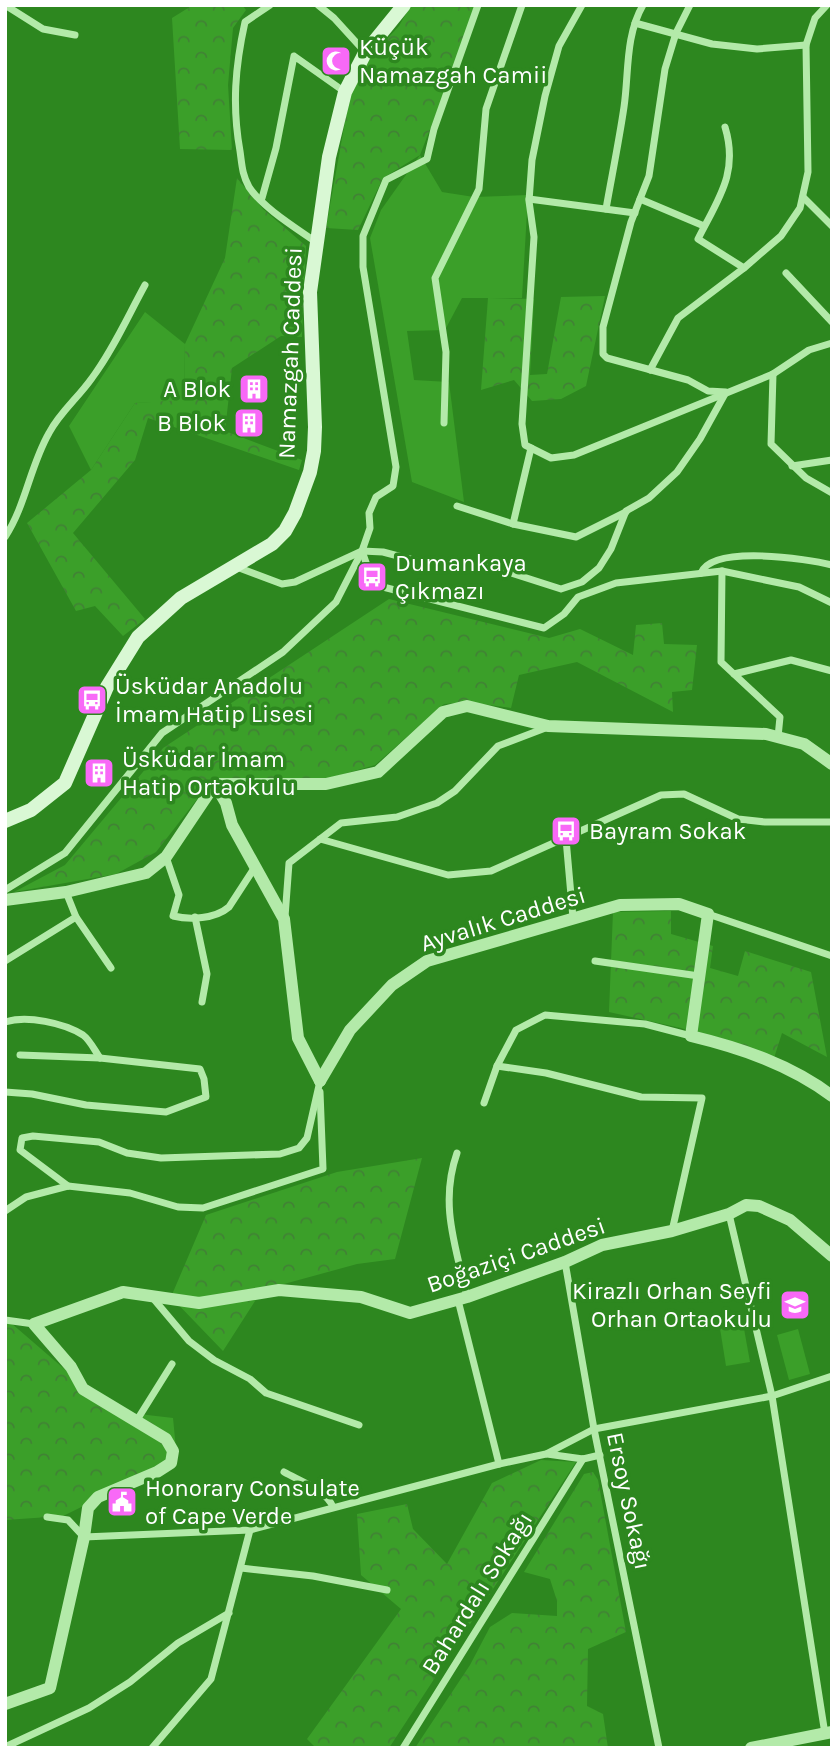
<svg xmlns="http://www.w3.org/2000/svg" width="837" height="1753" viewBox="0 0 837 1753" font-family="Karla,sans-serif">
<defs>
<pattern id="forest-crowns" width="20" height="18" patternUnits="userSpaceOnUse" patternTransform="scale(1.75)"><rect width="20" height="18" fill="#3b9f29"/><path d="M2 6a3 3 0 1 1 6 0M12 15a3 3 0 1 1 6 0" fill="none" stroke="#418235"/></pattern>
</defs>
<rect width="100%" height="100%" fill="#2d871f"/>
<g fill="#3b9f29">
<path d="M420,155L442,192L474,197L528,195L522,298H462L445,330L407,331L414,380L449,382L464,502L412,482L370,238L381,210Z"/>
<path d="M145,312L185,344L184,401L135,403L91,470L69,426Z"/>
<path d="M741,1312L750,1362L726,1366L718,1316Z"/>
<path d="M798,1329L810,1374L789,1380L777,1335Z"/>
</g>
<g fill="url(#forest-crowns)">
<path d="M193,5H242L246,10L233,28L228,85L232,150L180,149L172,18Z"/>
<path d="M411,5H478L420,155L383,178L358,230L326,228L350,94L372,55L399,26Z"/>
<path d="M237,178L263,209L306,246L302,337L281,336L232,368L225,431L302,460L299,470L148,418L135,460L73,533L145,619L123,636L95,606L76,611L27,523L91,470L135,403L184,400L185,344L225,258Z"/>
<path d="M605,296L586,386L561,399L532,401L514,380L481,390L488,298L534,299L530,375L547,374L561,297Z"/>
<path d="M389,599L549,638L580,629L633,655L636,625L662,623L664,644L697,645L692,690L672,692L673,712L577,662L519,675L511,708L466,702L444,704L375,765L326,779L212,780L156,852L116,874L14,892L65,865L163,748Z"/>
<path d="M671,911V934L713,946L710,968L738,976L745,951L811,972L827,1057L782,1033L774,1058L681,1028L609,1012L613,912Z"/>
<path d="M422,1158L395,1259L357,1264L262,1290L223,1351L171,1297L206,1215L337,1172Z"/>
<path d="M5,1321L11,1323L113,1411L173,1418L177,1460L63,1516L5,1520Z"/>
<path d="M541,1460L576,1462L389,1748H316L307,1739L401,1609L361,1575L357,1514L407,1504L413,1529L447,1564L492,1483Z"/>
<path d="M593,1472L598,1480L626,1632L588,1649L587,1706L603,1714L608,1748H415L470,1665L490,1627L512,1613L557,1616V1601L550,1579L524,1572L584,1474Z"/>
</g>
<g fill="none" stroke-linecap="round" stroke-linejoin="round">
<g stroke="#b3eaa9" stroke-width="7">
<path d="M5,5L43,29L75,35"/>
<path d="M270,5L245,22C235,67 232,106 240,151C242,165 242,174 249,187C262,207 296,228 316,242"/>
<path d="M318,5L334,18L365,52"/>
<path d="M582,5L559,46L545,96L532,160L529,201L534,237L522,424L525,445L551,458L574,455L773,374L809,350L832,343"/>
<path d="M635,23L712,44L757,49L806,45"/>
<path d="M725,127C739,173 718,199 698,239L744,268"/>
<path d="M803,197L832,226"/>
<path d="M262,198L276,148L294,56L345,92"/>
<path d="M529,199L635,213"/>
<path d="M640,199L704,226"/>
<path d="M606,209C612,175 619,141 624,107C629,73 625,36 643,5"/>
<path d="M786,273L832,322"/>
<path d="M650,370L678,318L744,268L781,236L800,208L808,172L806,45L815,18L827,5"/>
<path d="M773,374L771,444L806,478L832,493"/>
<path d="M444,423L446,352L435,278L479,189L486,109L522,5"/>
<path d="M792,466L832,460"/>
<path d="M457,506L513,524L576,537L626,512"/>
<path d="M513,524L531,448"/>
<path d="M5,537C26,505 30,466 49,433C60,412 78,398 92,378C113,350 128,316 145,285"/>
<path d="M362,551L370,574L383,587L544,628L564,614L578,597L616,583L722,571L799,587L832,603"/>
<path d="M234,566L282,584L295,582L362,551L383,552L440,567L485,561L511,573L561,589L582,582L599,568L611,549L626,511L649,498L677,472L700,439L726,392L708,391L688,380L607,358L603,354V327L631,222L649,176L665,69L676,33L690,5"/>
<path d="M722,571L721,662L780,717L778,737"/>
<path d="M701,573C713,544 807,559 832,565"/>
<path d="M734,674L791,660L832,671"/>
<path d="M320,839L448,875L491,871L661,795L684,794L738,819L765,822H832"/>
<path d="M566,839L573,918"/>
<path d="M166,857L179,895L173,916C190,920 215,919 229,907L255,867"/>
<path d="M5,890L65,853L162,733L283,652L336,602L362,551L370,528L369,513L376,497L393,486L396,467L363,267V236L386,180L427,159L434,129L478,5"/>
<path d="M708,914L832,956"/>
<path d="M76,917L111,968"/>
<path d="M195,917L207,974L202,1002"/>
<path d="M285,917L289,863L341,823L397,817L437,803L455,791L498,746L548,727"/>
<path d="M5,961L76,917L66,892"/>
<path d="M595,961L699,976"/>
<path d="M5,1022C27,1015 64,1023 83,1035C90,1040 95,1051 100,1058"/>
<path d="M497,1066L546,1073L641,1097L702,1098L672,1231"/>
<path d="M5,1092L32,1094L86,1105L166,1112L206,1097L204,1079L200,1069L100,1058L20,1055"/>
<path d="M484,1103L497,1066L516,1030L545,1015L645,1024L691,1036"/>
<path d="M457,1153C439,1204 456,1247 467,1297"/>
<path d="M68,1186L20,1150L22,1138L33,1136L99,1142L127,1153L161,1158L280,1154L299,1148L307,1138L320,1081"/>
<path d="M5,1211L26,1197L68,1186L130,1193L178,1207L203,1208L323,1169L320,1092"/>
<path d="M729,1214L772,1396L825,1734"/>
<path d="M565,1262L594,1429L659,1748"/>
<path d="M152,1297L189,1341L214,1360L250,1379L266,1393L359,1425"/>
<path d="M458,1300L499,1464"/>
<path d="M5,1320L34,1324"/>
<path d="M137,1420L172,1364"/>
<path d="M547,1454L583,1459L600,1455"/>
<path d="M284,1472C300,1481 326,1490 333,1507"/>
<path d="M47,1517L68,1520L84,1537L250,1530L499,1464L546,1454L594,1429L772,1396L832,1376"/>
<path d="M241,1568L313,1576L387,1590"/>
<path d="M5,1747L89,1708L130,1682L178,1643L229,1613"/>
<path d="M152,1748L211,1679L250,1530"/>
<path d="M403,1748L583,1459"/>
</g>
<g stroke="#b3eaa9" stroke-width="12">
<path d="M215,784L226,803L232,825L284,919L298,1038L320,1081"/>
<path d="M5,900L66,892L146,873L166,857L215,784H326L378,772L443,712L467,706L548,726L766,734L804,744L832,764"/>
<path d="M320,1081L350,1030L392,985L427,961L620,905L679,904L708,914L691,1036C741,1048 791,1065 832,1096"/>
<path d="M5,1704L50,1688L84,1537L88,1508L98,1497L157,1472L171,1463L173,1451L166,1439L83,1389L71,1367L34,1324L123,1292L199,1303L279,1290L361,1297L410,1313L467,1297L565,1262L602,1245L672,1231L729,1214L746,1205L759,1206L790,1220L832,1256"/>
<path d="M751,1748L832,1732"/>
</g>
<path stroke="#d9f8d4" stroke-width="14" d="M5,821L31,810L65,783L107,687L138,637L181,598L272,544L285,531L295,513L310,472L314,451L315,427L310,292L329,157L345,92L365,53L404,5"/>
</g>
<defs>
<g id="mosque-square" transform="scale(1.575)"><rect x="-9" y="-9" width="18" height="18" rx="4" fill="#f869f7" stroke="#2d871f"/><path d="M3.5-4.9A6 6 0 1 0 3.5 4.9A5 5 0 1 1 3.5-4.9Z" fill="#fff"/></g>
<g id="building-square" transform="scale(1.575)"><rect x="-9" y="-9" width="18" height="18" rx="4" fill="#f869f7" stroke="#2d871f"/><path d="M-4-6H4V6H1V3H-1V6H-4ZM-2.5-4.3h1.7v1.8h-1.7ZM.8-4.3h1.7v1.8H.8ZM-2.5-1h1.7V.8h-1.7ZM.8-1h1.7V.8H.8Z" fill="#fff"/></g>
<g id="bus-square" transform="scale(1.575)"><rect x="-9" y="-9" width="18" height="18" rx="4" fill="#f869f7" stroke="#2d871f"/><path d="M-5-6H5V4H4V6H2V4H-2V6H-4V4H-5ZM-3.5-4V0h7V-4ZM-3.5 1.2v1.5H-2V1.2ZM2 1.2v1.5H3.5V1.2Z" fill="#fff"/></g>
<g id="school-square" transform="scale(1.575)"><rect x="-9" y="-9" width="18" height="18" rx="4" fill="#f869f7" stroke="#2d871f"/><path d="M0-5L7-2L0 1L-7-2ZM-4 1L0 2.5L4 1V4Q0 6-4 4Z" fill="#fff"/></g>
<g id="civic-square" transform="scale(1.575)"><rect x="-9" y="-9" width="18" height="18" rx="4" fill="#f869f7" stroke="#2d871f"/><path d="M-.6-6.5H3V-4.5H.6V-3L4-1V1h2V6H-6V1h2V-1L-.6-3ZM-1.2 2.5V6h2.4V2.5Z" fill="#fff"/></g>
</defs>
<g fill-rule="evenodd">
<use href="#mosque-square" x="336" y="61"/>
<use href="#building-square" x="254" y="389"/>
<use href="#building-square" x="249" y="423"/>
<use href="#bus-square" x="372" y="577"/>
<use href="#bus-square" x="92" y="700"/>
<use href="#building-square" x="99" y="773"/>
<use href="#bus-square" x="566" y="831"/>
<use href="#school-square" x="795" y="1305"/>
<use href="#civic-square" x="122" y="1502"/>
</g>
<g text-anchor="middle" dominant-baseline="central" stroke-width="7" stroke-linejoin="round" paint-order="stroke">
<g font-size="24" fill="#fff" stroke="#2d871f" text-anchor="start">
<text x="359" y="47">Küçük<tspan x="359" dy="28">Namazgah Camii</tspan></text>
<text x="231" y="389" text-anchor="end">A Blok</text>
<text x="226" y="423" text-anchor="end">B Blok</text>
<text x="395" y="563">Dumankaya<tspan x="395" dy="28">Çıkmazı</tspan></text>
<text x="115" y="686">Üsküdar Anadolu<tspan x="115" dy="28">İmam Hatip Lisesi</tspan></text>
<text x="122" y="759">Üsküdar İmam<tspan x="122" dy="28">Hatip Ortaokulu</tspan></text>
<text x="589" y="831">Bayram Sokak</text>
<text x="772" y="1291" text-anchor="end">Kirazlı Orhan Seyfi<tspan x="772" dy="28">Orhan Ortaokulu</tspan></text>
<text x="145" y="1488">Honorary Consulate<tspan x="145" dy="28">of Cape Verde</tspan></text>
</g>
<g font-size="24" fill="#fff" stroke="#2d871f">
<text transform="translate(290 353) rotate(-88)">Namazgah Caddesi</text>
<text transform="translate(503 919) rotate(-17)">Ayvalık Caddesi</text>
<text transform="translate(516 1255) rotate(-19)">Boğaziçi Caddesi</text>
<text transform="translate(629 1501) rotate(78)">Ersoy Sokağı</text>
<text transform="translate(477 1593) rotate(-58)">Bahardalı Sokağı</text>
</g>
</g>
<rect width="837" height="1753" fill="none" stroke="#ffffff" stroke-width="14"/>
</svg>
